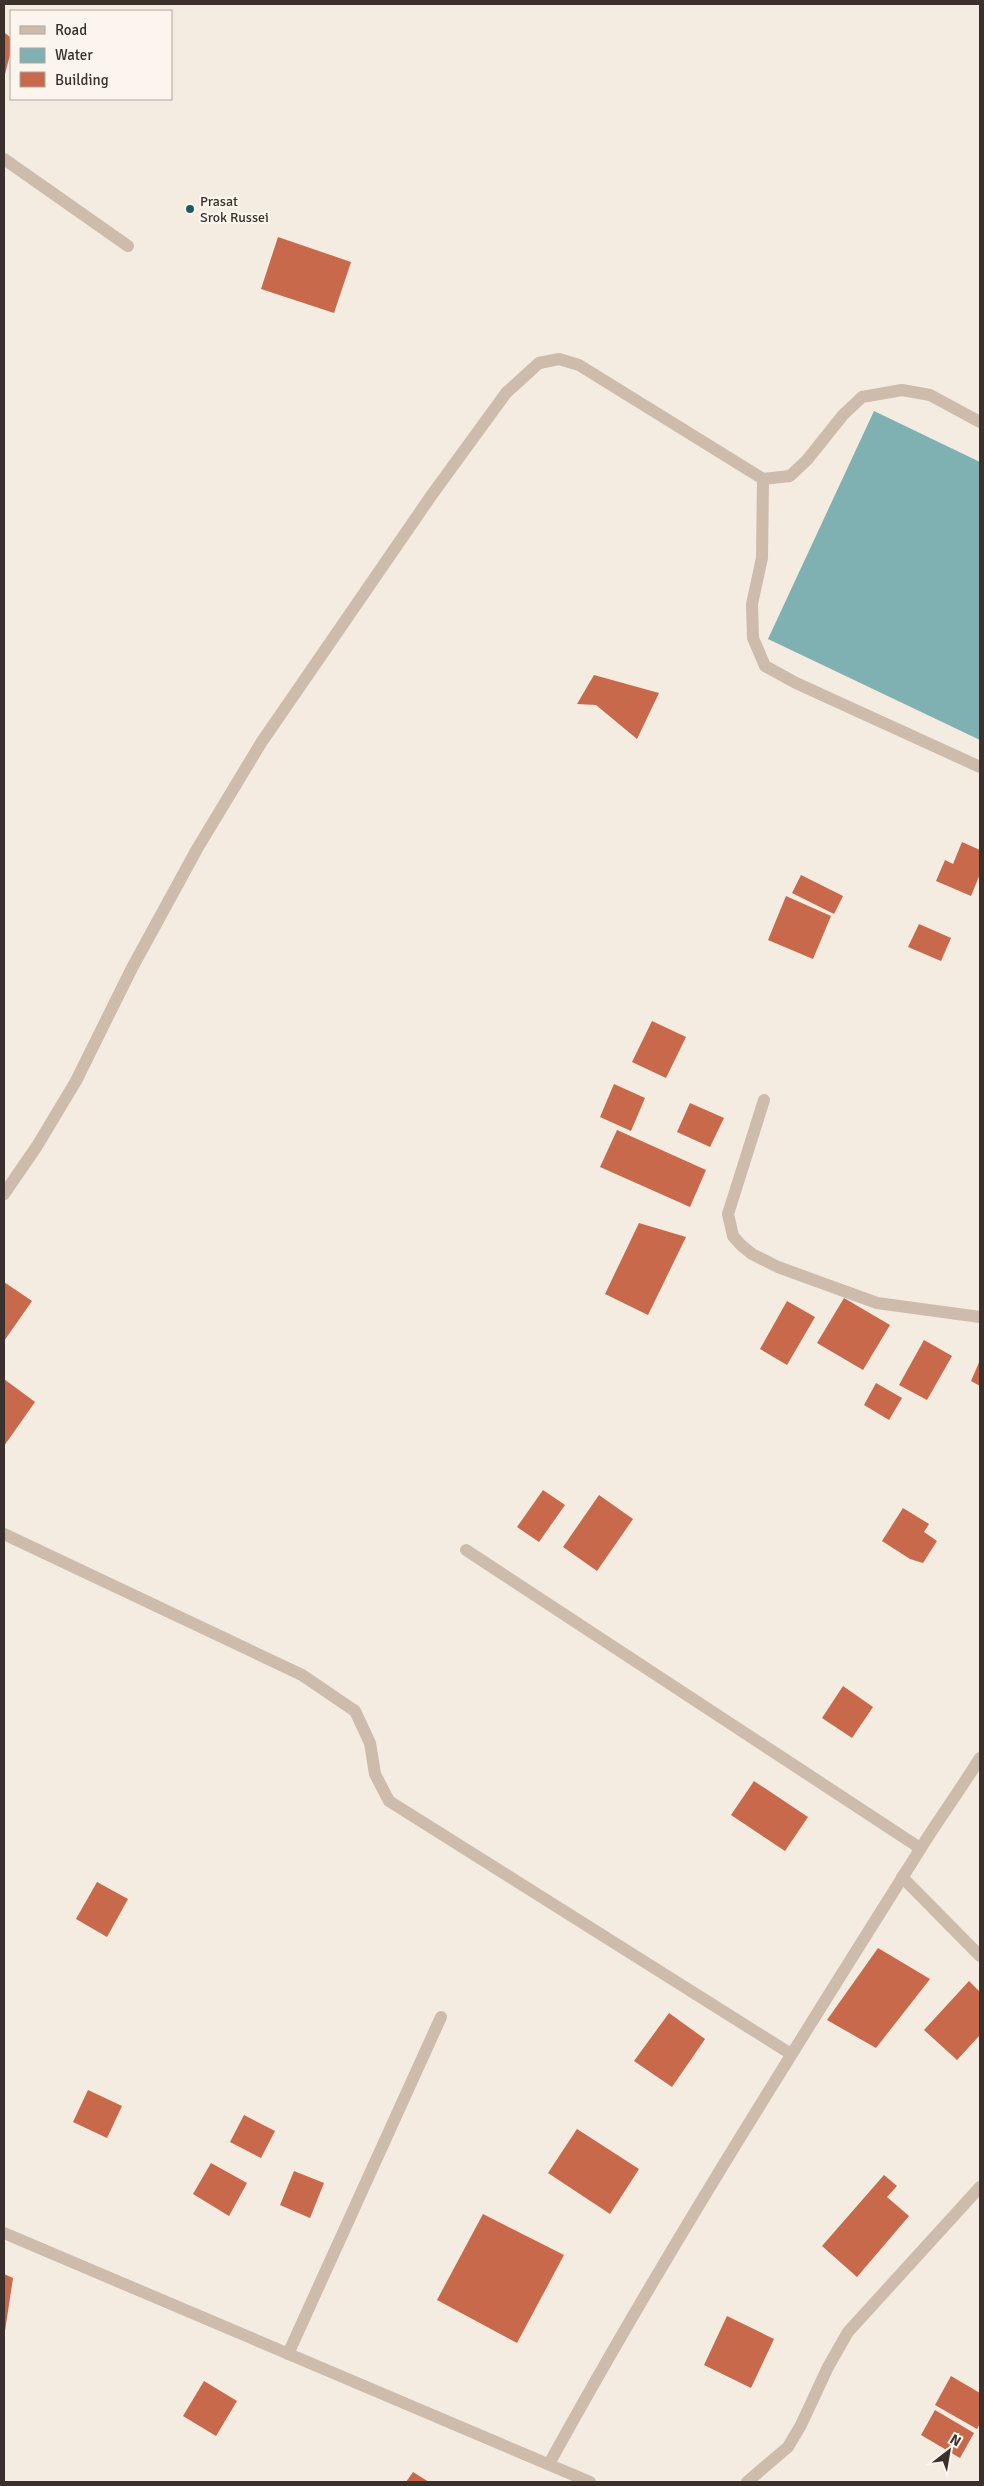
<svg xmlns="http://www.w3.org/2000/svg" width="984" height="2486" viewBox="0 0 984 2486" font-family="Signika,sans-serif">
<rect width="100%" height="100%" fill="#f4ebe1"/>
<path fill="#7fb0b2" d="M874,411L980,462V740L768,639Z"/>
<g fill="#c8694b">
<path d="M4,32L11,38V51L4,78Z"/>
<path d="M278,237L351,262L334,313L261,289Z"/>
<path d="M594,675L659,693L637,739L596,705L577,704Z"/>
<path d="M962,842L980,850V874L971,896L936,881L945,860L953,864Z"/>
<path d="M801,875L843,896L834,914L792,893Z"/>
<path d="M786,896L831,916L813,959L768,940Z"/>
<path d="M919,924L951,938L941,961L908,947Z"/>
<path d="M652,1021L686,1037L666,1078L632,1062Z"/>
<path d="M614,1084L645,1098L631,1131L600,1117Z"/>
<path d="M690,1103L724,1118L710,1147L677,1132Z"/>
<path d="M617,1130L706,1170L690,1207L600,1167Z"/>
<path d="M639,1223L686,1237L648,1315L605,1294Z"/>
<path d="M4,1282L32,1301L4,1341Z"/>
<path d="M844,1298L890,1325L863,1370L817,1343Z"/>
<path d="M787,1301L815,1317L787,1365L760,1349Z"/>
<path d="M924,1340L952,1356L927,1400L899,1385Z"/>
<path d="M980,1360V1386L971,1381Z"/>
<path d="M4,1379L35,1402L4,1446Z"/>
<path d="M876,1383L902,1398L889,1420L864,1405Z"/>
<path d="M543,1490L565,1505L539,1542L517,1527Z"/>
<path d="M599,1495L633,1519L597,1571L563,1547Z"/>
<path d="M903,1508L929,1524L924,1532L937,1541L923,1563L910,1559L882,1541Z"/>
<path d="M843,1686L873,1707L852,1738L822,1718Z"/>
<path d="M754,1781L808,1817L785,1851L731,1815Z"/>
<path d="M97,1882L128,1899L107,1937L76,1919Z"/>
<path d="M878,1948L930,1979L876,2048L827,2020Z"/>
<path d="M969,1981L980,1992V2035L957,2060L924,2030Z"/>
<path d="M669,2013L705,2039L672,2087L634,2061Z"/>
<path d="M88,2090L122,2106L107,2138L73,2122Z"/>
<path d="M244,2115L275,2131L261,2158L230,2142Z"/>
<path d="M577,2129L639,2169L610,2214L548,2173Z"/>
<path d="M211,2163L247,2183L229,2216L193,2194Z"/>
<path d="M294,2171L324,2183L310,2218L280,2205Z"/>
<path d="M884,2175L897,2186L887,2197L909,2216L857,2277L822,2246Z"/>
<path d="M483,2214L564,2255L517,2343L437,2300Z"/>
<path d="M4,2274L13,2278L5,2331H4Z"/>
<path d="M727,2316L774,2339L751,2388L704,2365Z"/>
<path d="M951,2376L980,2393V2424L977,2429L935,2405Z"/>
<path d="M204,2381L237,2401L216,2436L183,2416Z"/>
<path d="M935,2410L974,2433L960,2458L921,2435Z"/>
<path d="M413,2472L429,2482H406Z"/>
</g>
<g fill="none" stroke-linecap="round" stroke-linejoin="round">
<path stroke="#cdbbac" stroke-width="12" d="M4,159L128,246"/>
<g stroke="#cdbbac" stroke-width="12">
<path d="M763,479L762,558L752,604L753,638L765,666L796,683L980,767"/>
<path d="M764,1100L728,1214L733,1236L741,1245L752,1254L778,1267L877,1303L980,1317"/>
<path d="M4,1194L37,1146L76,1081L132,968L197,849L261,743L431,496L506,393L539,363L559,359L579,365L763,479L790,476L807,460L843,415L862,397L902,390L930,395L980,422"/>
<path d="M4,1534L302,1675L355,1711L370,1743L375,1774L389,1801L791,2054"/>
<path d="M466,1550L920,1848"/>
<path d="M902,1877L980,1956"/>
<path d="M288,2354L441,2017"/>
<path d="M549,2464C662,2258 789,2058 914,1859C935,1824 959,1792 980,1758"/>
<path d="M747,2482L788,2447L801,2425L828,2367L848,2332L980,2187"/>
</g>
<path stroke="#cdbbac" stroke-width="12" d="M4,2233L590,2482"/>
</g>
<circle fill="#1f5a5e" stroke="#fbf5ee" stroke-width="2" cx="190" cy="209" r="5"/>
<g text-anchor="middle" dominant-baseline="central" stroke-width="4.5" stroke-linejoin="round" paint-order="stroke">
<g font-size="14" fill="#3b302b" stroke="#fbf5ee" text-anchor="start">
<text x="200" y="201">Prasat<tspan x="200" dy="16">Srok Russei</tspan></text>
</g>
</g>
<rect width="984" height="2486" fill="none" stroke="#3b302b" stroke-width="10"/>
<rect x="10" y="10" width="162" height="90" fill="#fbf5ee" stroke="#aea6a0"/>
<rect x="20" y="26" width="25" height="8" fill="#cdbbac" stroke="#aea6a0"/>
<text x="55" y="35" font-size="15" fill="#3b302b">Road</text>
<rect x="20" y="48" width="25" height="15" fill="#7fb0b2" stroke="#aea6a0"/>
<text x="55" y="60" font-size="15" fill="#3b302b">Water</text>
<rect x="20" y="72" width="25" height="15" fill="#c8694b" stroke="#aea6a0"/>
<text x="55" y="85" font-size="15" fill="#3b302b">Building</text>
<g transform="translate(949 2451) rotate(31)" stroke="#fbf5ee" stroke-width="4" paint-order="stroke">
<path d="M0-4L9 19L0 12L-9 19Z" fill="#3b302b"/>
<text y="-8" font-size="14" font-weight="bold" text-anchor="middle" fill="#3b302b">N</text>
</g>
</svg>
